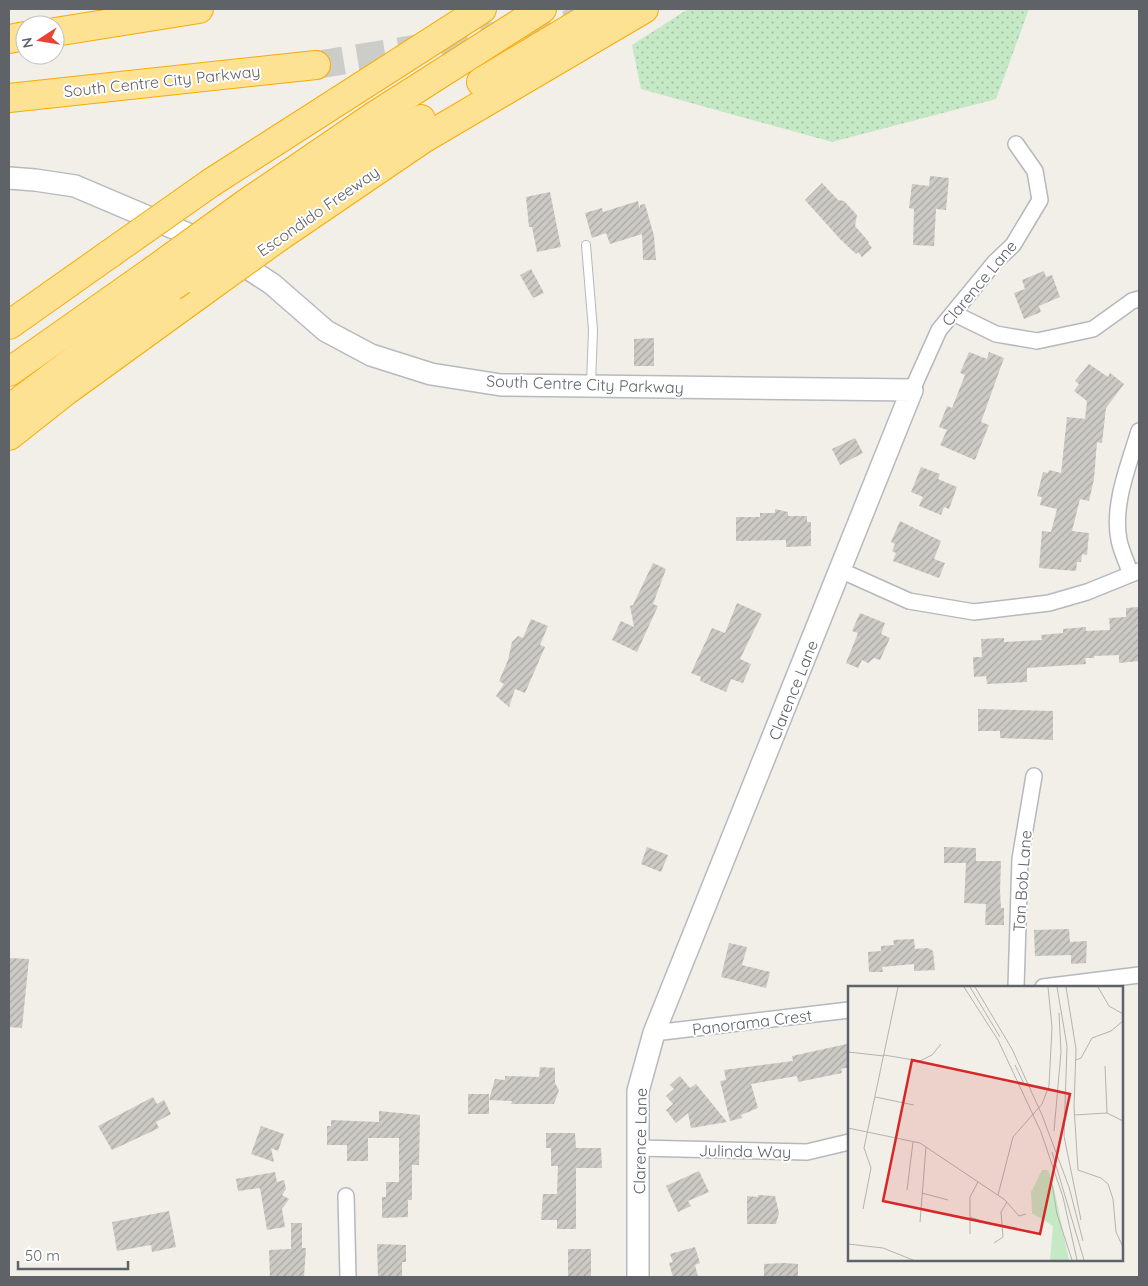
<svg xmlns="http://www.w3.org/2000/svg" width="1148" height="1286" viewBox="0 0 1148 1286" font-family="Quicksand,sans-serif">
<defs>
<pattern id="grass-dots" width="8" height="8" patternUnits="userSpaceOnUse" patternTransform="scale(1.25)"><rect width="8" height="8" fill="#c5e8c5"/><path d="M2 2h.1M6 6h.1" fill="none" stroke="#a3c0a4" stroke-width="1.8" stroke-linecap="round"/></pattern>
<pattern id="building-hatch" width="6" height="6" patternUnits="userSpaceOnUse" patternTransform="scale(1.25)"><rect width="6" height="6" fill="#cccac5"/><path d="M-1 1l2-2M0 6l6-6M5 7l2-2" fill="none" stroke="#a9a8a4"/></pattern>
</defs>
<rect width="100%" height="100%" fill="#f1efe8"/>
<path fill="url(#grass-dots)" d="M688,9H1029L996,99L832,142L641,89L632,45Z"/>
<g fill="url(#building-hatch)">
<path d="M930,176L949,178L946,210L936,209L934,246L913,245L914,209L909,208L912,184L929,186Z"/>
<path d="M822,183L838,200L844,201L857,215L855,226L869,242L868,243L872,248L862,257L858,252L856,254L840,239L805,200Z"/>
<path d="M550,192L561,247L537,252L532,227H529L526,197Z"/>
<path d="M638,201L640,210V205L645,204L654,236L656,260H643L642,234L610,244L606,233L592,238L585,213L602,208L603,212Z"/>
<path d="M531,269L544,293L533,298L520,275Z"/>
<path d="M1044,271L1046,277L1052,275L1060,297L1039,306L1041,312L1024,319L1014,293L1025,289L1022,280Z"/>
<path d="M654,338V366H634V339Z"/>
<path d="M969,352L987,359L989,352L1004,358L981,422L989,425L975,460L940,445L947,430L939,427L947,406L952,408L965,375L960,373Z"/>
<path d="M1089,364L1108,377L1110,373L1124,384L1106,408L1102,443L1097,442L1094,479L1089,501L1080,499L1072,531L1089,533L1087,555L1082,554L1081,562H1077L1076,571L1039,568L1042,531L1051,532L1057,509L1040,505L1042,497L1037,496L1043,472L1048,473L1049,470L1061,473L1067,417L1085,419L1087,401L1074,391L1079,384L1075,381Z"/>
<path d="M855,438L863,453L840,465L832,449Z"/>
<path d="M921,467L940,474L938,479L957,487L949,509L944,507L941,515L919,506L923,497L911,492Z"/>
<path d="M775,509L788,512V516H807V522H811V546L786,547V540L736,541V517H760V513H775Z"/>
<path d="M900,521L941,541L934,559L945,563L939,578L893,561L896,553L892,551L895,544L891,542Z"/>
<path d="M653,563L666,569L653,604L658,606L637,652L612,640L621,621L634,627L630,606L633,605Z"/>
<path d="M737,603L762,614L740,659L751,664L743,683L731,679L726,692L700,681L701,677L691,673L712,628L725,633Z"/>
<path d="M1139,607V661L1119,663V655L1094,656V658H1085L1086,664L1027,668V682L987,684L986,676L974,677L973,657H982L981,639L1004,638V642L1042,640L1041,635L1063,633V629L1086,627V631L1110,630L1109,618L1126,617V608Z"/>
<path d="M860,613L885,623L881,634L890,638L880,660L874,658L868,663L862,660L858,668L846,663L858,633L852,631Z"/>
<path d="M531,619L548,626L540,645L545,647L525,693L515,689L509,707L496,696L504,684L499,681L508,660L512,642L518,636L523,638Z"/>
<path d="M978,709L1053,711V740L1000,738V731H978Z"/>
<path d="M647,847L668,855L661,872L641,864Z"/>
<path d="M944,847L976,848V861H1001L1000,891L1001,908H1004V925H985L986,904L964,903L966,863H944Z"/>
<path d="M1069,929L1070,942L1087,941L1086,963L1071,964V955L1035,956L1034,930Z"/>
<path d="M914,939L915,949L928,948L933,951L935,970L914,971V964L882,967L883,972H869L868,952L881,951V946L894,945L893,940Z"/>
<path d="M729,943L747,947L742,965L770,972L766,988L721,977Z"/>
<path d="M9,958L29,959L22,1028L9,1027Z"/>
<path d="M847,1044L849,1067L841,1069L842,1073L798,1082L797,1076L751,1084L758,1108L741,1115L742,1118L730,1121L720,1081L726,1080L724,1070L793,1061L792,1056Z"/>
<path d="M540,1067L555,1068V1083L559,1090L554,1104H511L512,1101L489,1100L495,1079L505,1080V1076L539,1077Z"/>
<path d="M680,1076L690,1088L696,1084L727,1122L691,1128L688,1113L676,1123L666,1110L673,1104L666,1096L674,1089L670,1085Z"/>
<rect x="468" y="1094" width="21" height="20"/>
<path d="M153,1097L157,1104L164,1100L171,1114L156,1122L159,1128L112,1150L98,1126Z"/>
<path d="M379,1111L420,1115L419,1165H412V1200H408V1217L382,1218V1197H386V1182H399V1138H368V1161H347V1145H327V1126H331V1120L379,1122Z"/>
<path d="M261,1126L284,1134L278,1151L271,1148L274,1162L251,1154Z"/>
<path d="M546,1133H575L576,1148H601L602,1168H576V1229H557V1220H541L543,1194H557L558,1166H551V1148H546Z"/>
<path d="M699,1171L709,1192L688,1201L691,1206L678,1212L666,1186Z"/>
<path d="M275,1172L277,1182L284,1180L286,1189L282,1195L289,1199L282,1209L285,1227L267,1230L260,1188L238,1191L236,1179Z"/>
<path d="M758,1195L775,1196L779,1213L776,1224H747V1196L758,1197Z"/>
<path d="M169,1211L176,1247L152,1252L151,1245L117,1251L112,1222Z"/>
<path d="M291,1223H302V1248H306L304,1277H270L269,1250L291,1249Z"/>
<path d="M377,1244L406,1245V1262H402V1277H378Z"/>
<path d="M695,1247L700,1263L695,1265L698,1277H673L669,1263L673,1262L670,1254Z"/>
<rect x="568" y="1249" width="23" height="28"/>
<path d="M784,1263L798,1264V1277H764V1264Z"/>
</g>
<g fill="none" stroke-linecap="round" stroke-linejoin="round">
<path stroke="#ccccc8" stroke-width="28" stroke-dasharray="28 14" stroke-linecap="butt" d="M316,65L581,22"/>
<g stroke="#b5b8bc" stroke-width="10">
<path id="lane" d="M586,245L593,330L591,384"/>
</g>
<g stroke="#b5b8bc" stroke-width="18">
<g id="street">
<path d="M953,313L996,334L1037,341L1093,329L1132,301L1139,299"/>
<path d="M912,390L939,330L995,262L1013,245L1040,200L1035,171L1016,144"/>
<path d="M840,570L909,601L974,612L1049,603L1087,592L1139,571"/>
<path d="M1130,573C1127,562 1121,551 1119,540C1112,505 1129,464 1139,431"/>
<path d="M1016,987L1020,859L1034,776"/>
<path d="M1043,987L1139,975"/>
<path d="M654,1033L849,1010"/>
<path d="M639,1148L807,1152L849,1142"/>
<path d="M346,1196L348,1277"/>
</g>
</g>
<g stroke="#b6babf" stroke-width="24">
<path id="secondary" d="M9,178L35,180L75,186L209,243L272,284L326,331L371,355L431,374L501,385L912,390L654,1033L638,1091V1277"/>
</g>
<g stroke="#f9ab00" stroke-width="30">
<g id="highway">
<path d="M55,32L199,9"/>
<path d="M9,39L25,36"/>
<path d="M481,82L603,9"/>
<path d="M9,98L316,65"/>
<path d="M212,182L482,9"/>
<path d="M245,204L374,116L542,9"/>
<path d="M263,225L349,163L421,119"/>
<path d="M279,237L423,139L644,9"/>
<path d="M9,325L111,253"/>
<path d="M9,372L151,272"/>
<path d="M9,409L172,287"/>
<path d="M9,436L66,391L204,291"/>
</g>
</g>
<use href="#lane" stroke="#fff" stroke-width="8"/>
<use href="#street" stroke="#fff" stroke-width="15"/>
<use href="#secondary" stroke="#fff" stroke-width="21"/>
<use href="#highway" stroke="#fde293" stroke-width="28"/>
<g stroke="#f9ab00" stroke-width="30" stroke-linecap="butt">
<g id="highway-bridge">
<path d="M111,253L212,182"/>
<path d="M151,272L245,204"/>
<path d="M172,287L263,225"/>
<path d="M204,291L279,237"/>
</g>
</g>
<use href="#highway-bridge" stroke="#fde293" stroke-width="28"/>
</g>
<g text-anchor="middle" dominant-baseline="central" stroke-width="4" stroke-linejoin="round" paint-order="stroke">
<g font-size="16" fill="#5f6368" stroke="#fff">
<text transform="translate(162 81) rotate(-6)">South Centre City Parkway</text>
<text transform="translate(318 211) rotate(-35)">Escondido Freeway</text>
<text transform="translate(979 283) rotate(-50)">Clarence Lane</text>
<text transform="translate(585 384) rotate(2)">South Centre City Parkway</text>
<text transform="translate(793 690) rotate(-68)">Clarence Lane</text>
<text transform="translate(1022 881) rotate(-86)">Tan Bob Lane</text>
<text transform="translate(752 1022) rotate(-7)">Panorama Crest</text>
<text transform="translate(640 1141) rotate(-89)">Clarence Lane</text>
<text transform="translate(745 1151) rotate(1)">Julinda Way</text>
</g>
</g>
<g transform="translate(848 986)">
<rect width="275" height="275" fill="#f1efe8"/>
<path d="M194,184H200L205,198L221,274H202L205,240L184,227L183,206Z" fill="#c5e8c5"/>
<path fill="none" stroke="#b3b3b1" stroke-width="1" d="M116,1L150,54L193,146L215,211L229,274M122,1L152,51M127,1L164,63L194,129L221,201L235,255M209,1L219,60L216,150L233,234M218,1L228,63L226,121L230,184L253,192L260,198L265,213L268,246L275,261M250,1L261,20L275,28M0,66L36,70M36,69L72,75L84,69L93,58M228,74L233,72L244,52L263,45L275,35M167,79L176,98M257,80L259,127M27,111L66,119M226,129L259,127L275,135M0,142L72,157L157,214L171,230L178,228M206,145L213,66L211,27M204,166L236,274M204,198L209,228L224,274M59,204L65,156M74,207L100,214M150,209L165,151L194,118L201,100L204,41L200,1M15,223L23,182L16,162L50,1M122,231L140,237M72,236L78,161M122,248V211L130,196M146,257L155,251L153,226L159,216M0,258L35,262L65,274"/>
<path fill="#d62828" fill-opacity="0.15" stroke="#d62828" stroke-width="2.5" d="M64,74L222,108L192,248L35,215Z"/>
<rect width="275" height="275" fill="none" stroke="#5f6368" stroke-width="2.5"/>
</g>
<rect width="1148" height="1286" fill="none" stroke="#5f6368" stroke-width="20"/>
<g transform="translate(40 40) rotate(258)"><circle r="24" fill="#ffffff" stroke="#bfc1c3"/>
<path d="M0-4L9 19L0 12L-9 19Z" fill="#ea4335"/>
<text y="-8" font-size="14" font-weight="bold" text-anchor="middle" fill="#5f6368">N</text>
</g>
<path d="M18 1261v8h110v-8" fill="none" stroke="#5f6368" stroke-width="2.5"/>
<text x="25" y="1261" font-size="15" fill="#5f6368" stroke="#ffffff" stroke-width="4" paint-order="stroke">50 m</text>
</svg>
